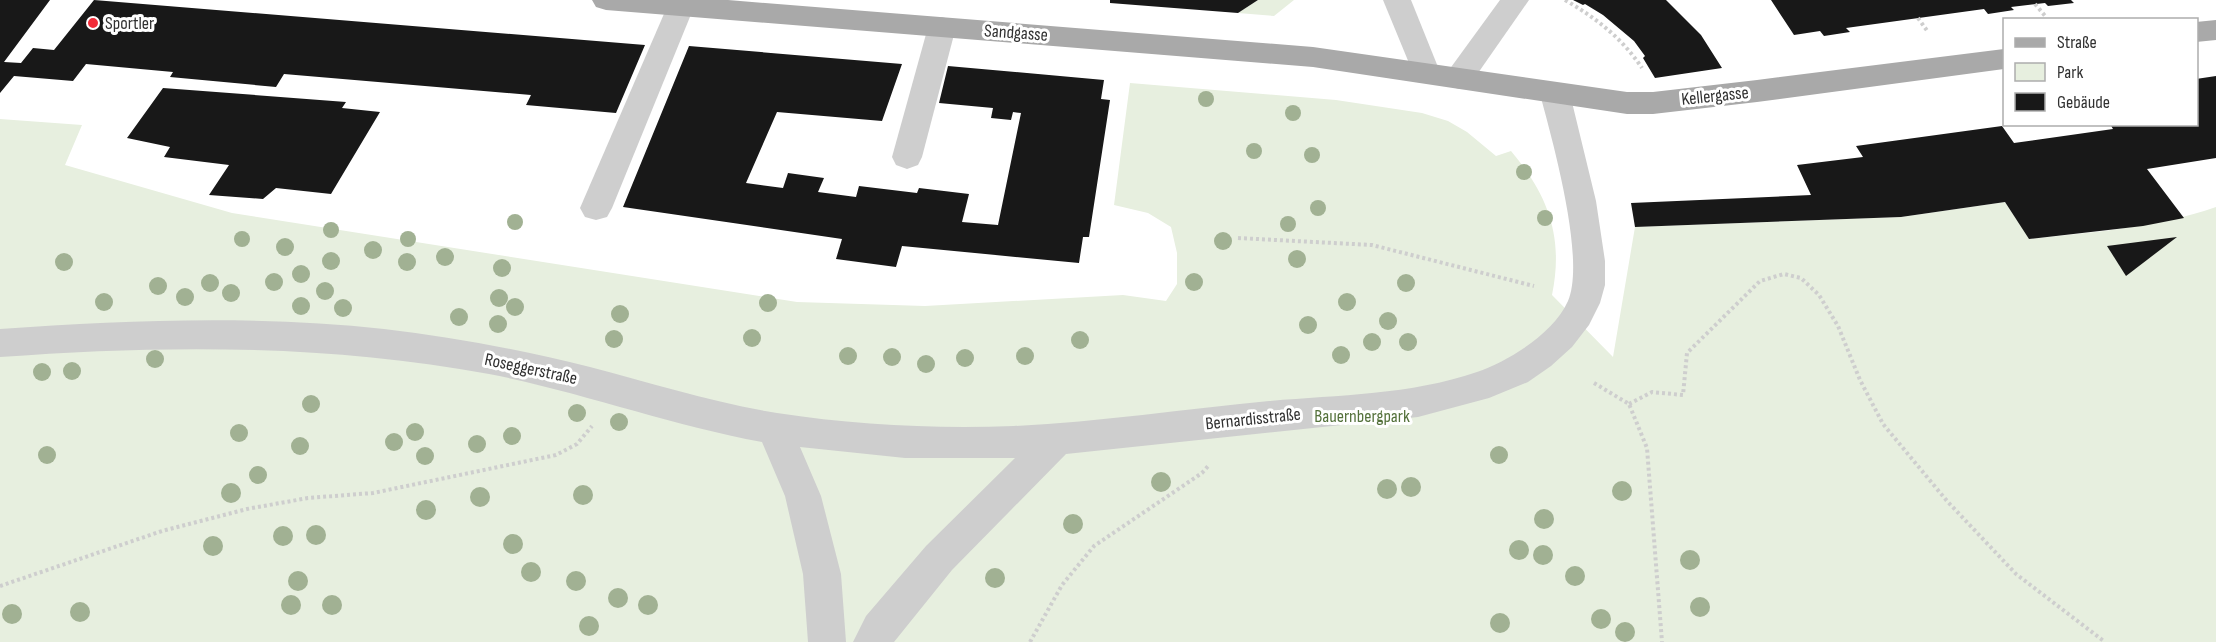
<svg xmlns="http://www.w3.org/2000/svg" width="2216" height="642" viewBox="0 0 2216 642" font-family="'Sofia Sans Condensed',sans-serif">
<rect width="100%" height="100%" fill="#fff"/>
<g fill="#e7efdf">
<path d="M1258,0H1294L1274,16L1238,13Z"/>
<path d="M1130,83L1336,100L1422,113L1448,121L1467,132L1496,156L1511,151C1548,195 1564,237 1552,295L1613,357L1635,227L1901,217L2005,202L2030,239C2093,232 2156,228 2216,207V642H0V119L82,125L65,165L232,213L797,302L925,306L1123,295L1166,301L1177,284V253L1171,227L1148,213L1114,205Z"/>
</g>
<g fill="#181818">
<path d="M0,0H50L4,62L21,63L33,48L54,50L94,0L645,45L616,113L526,105L531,95L284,74L276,87L170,77L173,72L86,64L73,81L14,76L0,93Z"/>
<path d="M1110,0H1258L1238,13L1110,3Z"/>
<path d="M1573,0H1666L1701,35L1722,68L1655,78L1643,58L1645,56L1634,41L1603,15L1585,4L1583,5Z"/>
<path d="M1771,0H2071L2074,3L2048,6L2045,3L2011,7L2014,10L1988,14L1984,9L1846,28L1850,32L1824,36L1820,31L1794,35Z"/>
<path d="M689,46L902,64L882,121L777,112L746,183L783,188L788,173L824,178L818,192L856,197L859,186L917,193L919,188L969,194L962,222L998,225L1021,113L1013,112L1011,120L991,118L993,108L939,103L948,66L1104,80L1101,99L1110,100L1089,237H1083L1079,263L902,246L896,267L836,259L842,239L623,207Z"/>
<path d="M2216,76V158L2147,169L2184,218L2143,226L2029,239L2005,202L1901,217L1635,227L1631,203L1811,195L1797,165L1863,157L1856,146L2002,126L2014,143L2113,129L2110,124H2196V79Z"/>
<path d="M163,88L346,102L342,108L380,112L331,194L276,188L263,199L209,195L229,165L164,157L170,147L127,138Z"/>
<path d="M2177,237L2126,276L2107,246Z"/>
</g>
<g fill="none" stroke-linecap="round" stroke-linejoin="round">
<g stroke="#cecece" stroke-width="4" stroke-dasharray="3 3" stroke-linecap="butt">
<path d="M1565,0C1596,18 1622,38 1642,68"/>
<path d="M2035,4L2046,17"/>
<path d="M1918,18L1928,32"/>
<path d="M1238,238L1372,245L1534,286"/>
<path d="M1594,383L1629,404L1647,448L1662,642"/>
<path d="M1629,404L1652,392L1683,395L1687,353L1760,281L1784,274L1801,278L1819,295L1838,326L1860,380L1883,424L1947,501L2016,574L2105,642"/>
<path d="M0,586L162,531L247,509L308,498L373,493L556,455L577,444L592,426"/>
<path d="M1030,642L1062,585L1094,546L1202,473L1209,465"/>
</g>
<g fill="#cecece" fill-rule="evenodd">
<path d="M670,0H690L694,7L612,208L607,217L596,220L585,217L580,208Z"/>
<path d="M1383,0H1411L1440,72L1436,80L1426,83L1416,80Z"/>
<path d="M1500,0H1529L1469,86L1459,89L1449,86L1445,78L1449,70Z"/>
<path d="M942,17L952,20L956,27L922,157L918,165L907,169L896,165L892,157L928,27L932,20Z"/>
<path d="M1555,83L1565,86L1570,94L1596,201L1605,261V285L1600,303L1589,325L1572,347L1551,366L1528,382L1489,398L1418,417L1066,454L952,570L894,642H853L866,616L926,546L1015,458H905L800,447L821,496L841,574L846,642H808L803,574L785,496L762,442C670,425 581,392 489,374C326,344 164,345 0,357V329C128,320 256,315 384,329C453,337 523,350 590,367C652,383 714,403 777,413C855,425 935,429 1014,426C1099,422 1184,409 1269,401C1338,395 1410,395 1477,372C1509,361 1554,333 1568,301C1586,259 1552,139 1540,94L1545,86Z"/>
</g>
<g fill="#a9a9a9" fill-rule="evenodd">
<path d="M592,0H728L1313,47L1627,92H1653L1757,80L2004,49V69L1757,102L1653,114H1627L1313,67L606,10L596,7Z"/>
<path d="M2216,20V40L2196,42V22Z"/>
</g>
</g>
<g fill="#a1b193">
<circle cx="1206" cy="99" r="8"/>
<circle cx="1293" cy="113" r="8"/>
<circle cx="1254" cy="151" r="8"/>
<circle cx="1312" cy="155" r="8"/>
<circle cx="1524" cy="172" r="8"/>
<circle cx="1318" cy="208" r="8"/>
<circle cx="1545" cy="218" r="8"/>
<circle cx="515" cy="222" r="8"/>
<circle cx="1288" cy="224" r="8"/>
<circle cx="331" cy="230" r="8"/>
<circle cx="242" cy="239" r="8"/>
<circle cx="408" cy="239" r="8"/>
<circle cx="1223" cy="241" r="9"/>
<circle cx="285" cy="247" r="9"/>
<circle cx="373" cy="250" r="9"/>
<circle cx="445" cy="257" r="9"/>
<circle cx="1297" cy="259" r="9"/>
<circle cx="331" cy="261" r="9"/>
<circle cx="64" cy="262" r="9"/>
<circle cx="407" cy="262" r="9"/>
<circle cx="502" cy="268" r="9"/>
<circle cx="301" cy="274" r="9"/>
<circle cx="274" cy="282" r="9"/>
<circle cx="1194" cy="282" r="9"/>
<circle cx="210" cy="283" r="9"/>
<circle cx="1406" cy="283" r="9"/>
<circle cx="158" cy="286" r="9"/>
<circle cx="325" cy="291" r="9"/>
<circle cx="231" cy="293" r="9"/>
<circle cx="185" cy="297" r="9"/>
<circle cx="499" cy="298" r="9"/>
<circle cx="104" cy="302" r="9"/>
<circle cx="1347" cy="302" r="9"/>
<circle cx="768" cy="303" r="9"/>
<circle cx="301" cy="306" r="9"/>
<circle cx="515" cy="307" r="9"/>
<circle cx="343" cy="308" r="9"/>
<circle cx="620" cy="314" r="9"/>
<circle cx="459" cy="317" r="9"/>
<circle cx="1388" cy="321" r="9"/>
<circle cx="498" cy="324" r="9"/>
<circle cx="1308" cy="325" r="9"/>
<circle cx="752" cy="338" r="9"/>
<circle cx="614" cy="339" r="9"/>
<circle cx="1080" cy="340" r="9"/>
<circle cx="1372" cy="342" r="9"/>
<circle cx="1408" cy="342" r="9"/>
<circle cx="1341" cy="355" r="9"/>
<circle cx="848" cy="356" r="9"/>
<circle cx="1025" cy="356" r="9"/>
<circle cx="892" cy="357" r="9"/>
<circle cx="965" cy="358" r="9"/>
<circle cx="155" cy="359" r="9"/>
<circle cx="926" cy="364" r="9"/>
<circle cx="72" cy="371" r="9"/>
<circle cx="42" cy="372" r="9"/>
<circle cx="311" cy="404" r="9"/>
<circle cx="577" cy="413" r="9"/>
<circle cx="619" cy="422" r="9"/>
<circle cx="415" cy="432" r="9"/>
<circle cx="239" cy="433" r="9"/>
<circle cx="512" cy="436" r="9"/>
<circle cx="394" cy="442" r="9"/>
<circle cx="477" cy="444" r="9"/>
<circle cx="300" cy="446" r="9"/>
<circle cx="47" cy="455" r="9"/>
<circle cx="1499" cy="455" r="9"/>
<circle cx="425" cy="456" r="9"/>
<circle cx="258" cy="475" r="9"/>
<circle cx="1161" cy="482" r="10"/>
<circle cx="1411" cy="487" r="10"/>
<circle cx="1387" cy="489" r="10"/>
<circle cx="1622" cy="491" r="10"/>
<circle cx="231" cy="493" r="10"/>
<circle cx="583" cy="495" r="10"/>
<circle cx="480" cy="497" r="10"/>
<circle cx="426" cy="510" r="10"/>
<circle cx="1544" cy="519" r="10"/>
<circle cx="1073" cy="524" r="10"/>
<circle cx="316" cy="535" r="10"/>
<circle cx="283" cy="536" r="10"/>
<circle cx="513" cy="544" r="10"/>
<circle cx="213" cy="546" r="10"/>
<circle cx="1519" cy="550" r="10"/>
<circle cx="1543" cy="555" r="10"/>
<circle cx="1690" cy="560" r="10"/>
<circle cx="531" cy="572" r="10"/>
<circle cx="1575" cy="576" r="10"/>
<circle cx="995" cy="578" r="10"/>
<circle cx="298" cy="581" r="10"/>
<circle cx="576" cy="581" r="10"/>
<circle cx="618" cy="598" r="10"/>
<circle cx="291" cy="605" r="10"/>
<circle cx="332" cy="605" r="10"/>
<circle cx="648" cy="605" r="10"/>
<circle cx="1700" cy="607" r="10"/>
<circle cx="80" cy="612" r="10"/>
<circle cx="12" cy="614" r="10"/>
<circle cx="1601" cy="619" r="10"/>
<circle cx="1500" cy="623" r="10"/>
<circle cx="589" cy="626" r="10"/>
<circle cx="1625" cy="632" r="10"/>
</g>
<circle fill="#f12b38" stroke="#fff" stroke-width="2" cx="93" cy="23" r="6"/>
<g text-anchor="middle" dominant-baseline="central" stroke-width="6" stroke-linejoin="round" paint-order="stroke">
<g font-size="18" fill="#313131" stroke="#fff" text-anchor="start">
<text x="105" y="23">Sportler</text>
</g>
<g font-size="18" fill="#313131" stroke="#fff">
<text transform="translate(1016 33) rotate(4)">Sandgasse</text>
<text transform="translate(1715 96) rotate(-6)">Kellergasse</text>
<text transform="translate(531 369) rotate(12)">Roseggerstraße</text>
<text transform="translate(1253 419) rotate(-6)">Bernardisstraße</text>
</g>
<g font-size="18" fill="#54713b" stroke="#fff">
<text x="1362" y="416">Bauernbergpark</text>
</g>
</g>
<rect x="2003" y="18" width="195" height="108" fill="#ffffff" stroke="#adadad" stroke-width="1.5"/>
<rect x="2015" y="38" width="30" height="9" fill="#a9a9a9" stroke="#adadad" stroke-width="1.5"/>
<text x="2057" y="48" font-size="18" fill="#313131">Straße</text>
<rect x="2015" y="63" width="30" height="18" fill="#e7efdf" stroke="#adadad" stroke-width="1.5"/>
<text x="2057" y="78" font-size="18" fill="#313131">Park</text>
<rect x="2015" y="93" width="30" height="18" fill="#181818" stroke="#adadad" stroke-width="1.5"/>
<text x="2057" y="108" font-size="18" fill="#313131">Gebäude</text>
</svg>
